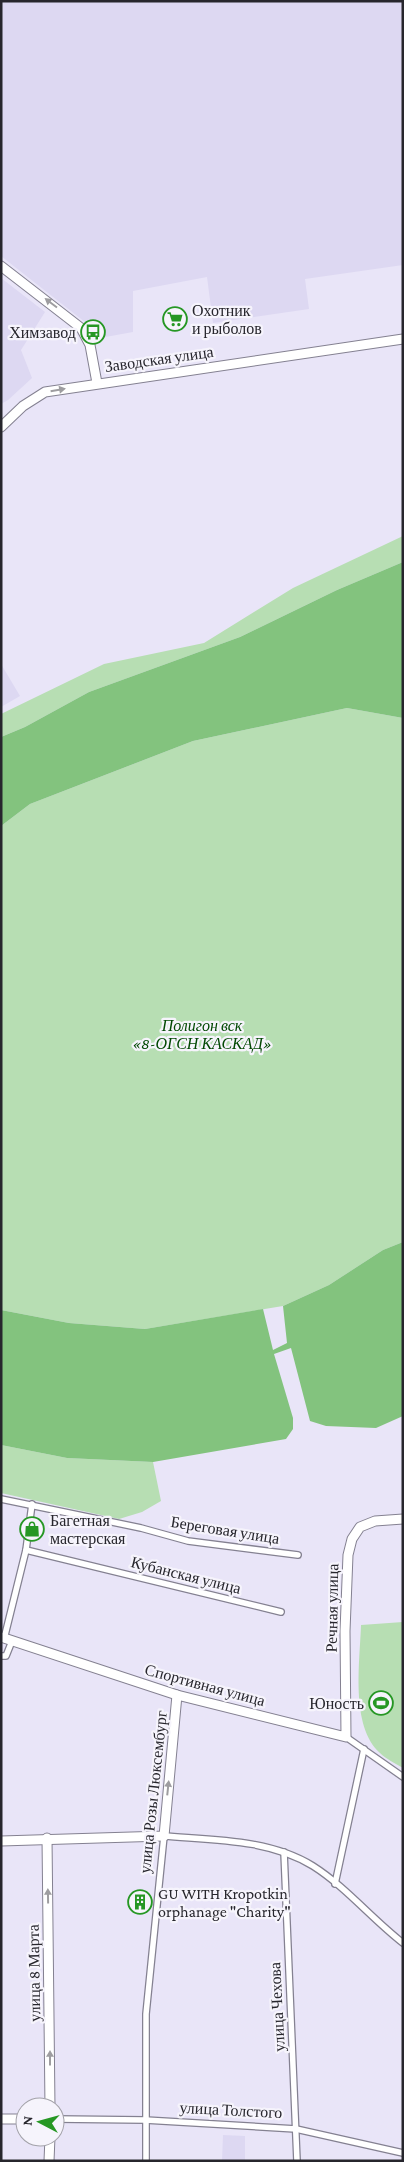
<svg xmlns="http://www.w3.org/2000/svg" width="404" height="2162" viewBox="0 0 404 2162" font-family="'Crimson Pro',serif">
<rect width="100%" height="100%" fill="#e9e5f8"/>
<g fill="#ddd8f2">
<path d="M1,1H403V265L305,279L309,309L213,323L207,277L133,291V332L100,338L90,326L1,256Z"/>
<path d="M1,278L45,312L21,350L32,378L8,400L1,404Z"/>
<path d="M1,664L20,696L1,707Z"/>
<path d="M223,2135L245,2136V2161H222Z"/>
</g>
<g fill="#b7deb3">
<path d="M403,536V562L337,590L240,637L89,692L25,727L1,737V714L104,664L204,643L293,588Z"/>
<path d="M347,708L403,718V1242L383,1250L329,1285L283,1306L145,1329L69,1323L1,1310V826L30,804L193,741Z"/>
<path d="M1,1445L67,1458L153,1462L161,1501L142,1512L119,1519L1,1493Z"/>
<path d="M403,1622V1768C395,1763 386,1759 380,1753C350,1726 360,1661 361,1625Z"/>
</g>
<g fill="#83c37e">
<path d="M403,562V718L347,708L193,741L30,804L1,826V737L25,727L89,692L240,637L337,590Z"/>
<path d="M403,1242V1416L376,1428L326,1426L310,1421L291,1348L274,1354L293,1418V1429L286,1439L153,1462L67,1458L1,1445V1310L69,1323L145,1329L263,1309L273,1350L287,1343L283,1306L329,1285L383,1250Z"/>
</g>
<g fill="none" stroke-linecap="round" stroke-linejoin="round">
<g stroke="#848191" stroke-width="8">
<g id="street">
<path d="M1,1499L141,1528L188,1541L298,1555"/>
<path d="M26,1550L281,1612"/>
<path d="M4,1639L26,1550L32,1504"/>
<path d="M1,1656H6L12,1641"/>
<path d="M346,1737L403,1777"/>
<path d="M284,1852L297,2161"/>
<path d="M335,1884L364,1749"/>
<path d="M55,2119L145,2120L296,2129L403,2153"/>
<path d="M146,2161V2014L164,1836C212,1840 270,1839 313,1866C346,1887 372,1919 403,1943"/>
</g>
</g>
<g stroke="#848191" stroke-width="11">
<g id="secondary">
<path d="M1,266L81,328L90,345L97,383"/>
<path d="M1,427L23,406L45,392L403,339"/>
<path d="M1,1637L177,1695L346,1737L345,1631L348,1555L352,1539L360,1527L375,1521L403,1519"/>
<path d="M47,1838L50,2107"/>
<path d="M1,1841L164,1836L177,1695"/>
<path d="M1,2119H25"/>
<path d="M49,2161L50,2137"/>
</g>
</g>
<use href="#street" stroke="#fff" stroke-width="5.5"/>
<use href="#secondary" stroke="#fff" stroke-width="9"/>
</g>
<defs><path id="oneway-solid" d="M-6-.8H1V-3.2L6.5 0L1 3.2V.8H-6Z" transform="scale(1.25)"/></defs>
<g fill="#9e9da0">
<use href="#oneway-solid" transform="translate(51 303) rotate(-143)"/>
<use href="#oneway-solid" transform="translate(58 390) rotate(-10)"/>
<use href="#oneway-solid" transform="translate(168 1788) rotate(-84)"/>
<use href="#oneway-solid" transform="translate(48 1896) rotate(-91)"/>
<use href="#oneway-solid" transform="translate(50 2058) rotate(-90)"/>
</g>
<defs>
<g id="supermarket-ring" transform="scale(1.25)"><circle r="9.5" fill="#f6f4fc" stroke="#269724" stroke-width="1.5"/><path d="M-6-5.5h2.5l.6 2H6L4.5 2H-2.5L-4.4-4H-6ZM-1.5 3.2a1.3 1.3 0 1 0 .1 0ZM3 3.2a1.3 1.3 0 1 0 .1 0Z" fill="#269724"/></g>
<g id="bus-ring" transform="scale(1.25)"><circle r="9.5" fill="#f6f4fc" stroke="#269724" stroke-width="1.5"/><path d="M-5-6H5V4H4V6H2V4H-2V6H-4V4H-5ZM-3.5-4V0h7V-4ZM-3.5 1.2v1.5H-2V1.2ZM2 1.2v1.5H3.5V1.2Z" fill="#269724"/></g>
<g id="shop-ring" transform="scale(1.25)"><circle r="9.5" fill="#f6f4fc" stroke="#269724" stroke-width="1.5"/><path d="M-5-2.5h2.3a2.7 3.5 0 0 1 5.4 0H5L5.5 6h-11ZM-1.5-2.5h3a1.5 2.3 0 0 0-3 0Z" fill="#269724"/></g>
<g id="stadium-ring" transform="scale(1.25)"><circle r="9.5" fill="#f6f4fc" stroke="#269724" stroke-width="1.5"/><path d="M0-5a6.5 5 0 1 0 0 10a6.5 5 0 1 0 0-10ZM-3.5-1.8h7v3.6h-7Z" fill="#269724"/></g>
<g id="building-ring" transform="scale(1.25)"><circle r="9.5" fill="#f6f4fc" stroke="#269724" stroke-width="1.5"/><path d="M-4-6H4V6H1V3H-1V6H-4ZM-2.5-4.3h1.7v1.8h-1.7ZM.8-4.3h1.7v1.8H.8ZM-2.5-1h1.7V.8h-1.7ZM.8-1h1.7V.8H.8Z" fill="#269724"/></g>
</defs>
<g fill-rule="evenodd">
<use href="#supermarket-ring" x="175" y="319"/>
<use href="#bus-ring" x="93" y="332"/>
<use href="#shop-ring" x="32" y="1529"/>
<use href="#stadium-ring" x="381" y="1703"/>
<use href="#building-ring" x="140" y="1902"/>
</g>
<g text-anchor="middle" dominant-baseline="central" stroke-width="4.5" stroke-linejoin="round" paint-order="stroke">
<g font-size="16" fill="#27262d" stroke="#f6f4fc" text-anchor="start">
<text x="192" y="310">Охотник<tspan x="192" dy="18">и рыболов</tspan></text>
<text x="76" y="332" text-anchor="end">Химзавод</text>
<text x="50" y="1520">Багетная<tspan x="50" dy="18">мастерская</tspan></text>
<text x="364" y="1703" text-anchor="end">Юность</text>
<text x="158" y="1893">GU WITH Kropotkin<tspan x="158" dy="18">orphanage "Charity"</tspan></text>
</g>
<g font-size="16" fill="#27262d" stroke="#f6f4fc">
<text transform="translate(159 359) rotate(-8)">Заводская улица</text>
<text transform="translate(225 1530) rotate(9)">Береговая улица</text>
<text transform="translate(186 1575) rotate(14)">Кубанская улица</text>
<text transform="translate(332 1608) rotate(-89)">Речная улица</text>
<text transform="translate(205 1685) rotate(15)">Спортивная улица</text>
<text transform="translate(153 1792) rotate(-84)">улица Розы Люксембург</text>
<text transform="translate(34 1973) rotate(-91)">улица 8 Марта</text>
<text transform="translate(277 2007) rotate(-93)">улица Чехова</text>
<text transform="translate(231 2110) rotate(3)">улица Толстого</text>
</g>
<g font-size="16" font-style="italic" fill="#024903" stroke="#f6f4fc">
<text x="202" y="1025">Полигон вск<tspan x="202" dy="18">«8-ОГСН КАСКАД»</tspan></text>
</g>
</g>
<rect width="404" height="2162" fill="none" stroke="#27262d" stroke-width="5"/>
<g transform="translate(40 2122) rotate(276)"><circle r="24" fill="#f6f4fc" stroke="#a3a2a9"/>
<path d="M0-4L9 19L0 12L-9 19Z" fill="#269724"/>
<text y="-8" font-size="14" font-weight="bold" text-anchor="middle" fill="#27262d">N</text>
</g>
</svg>
